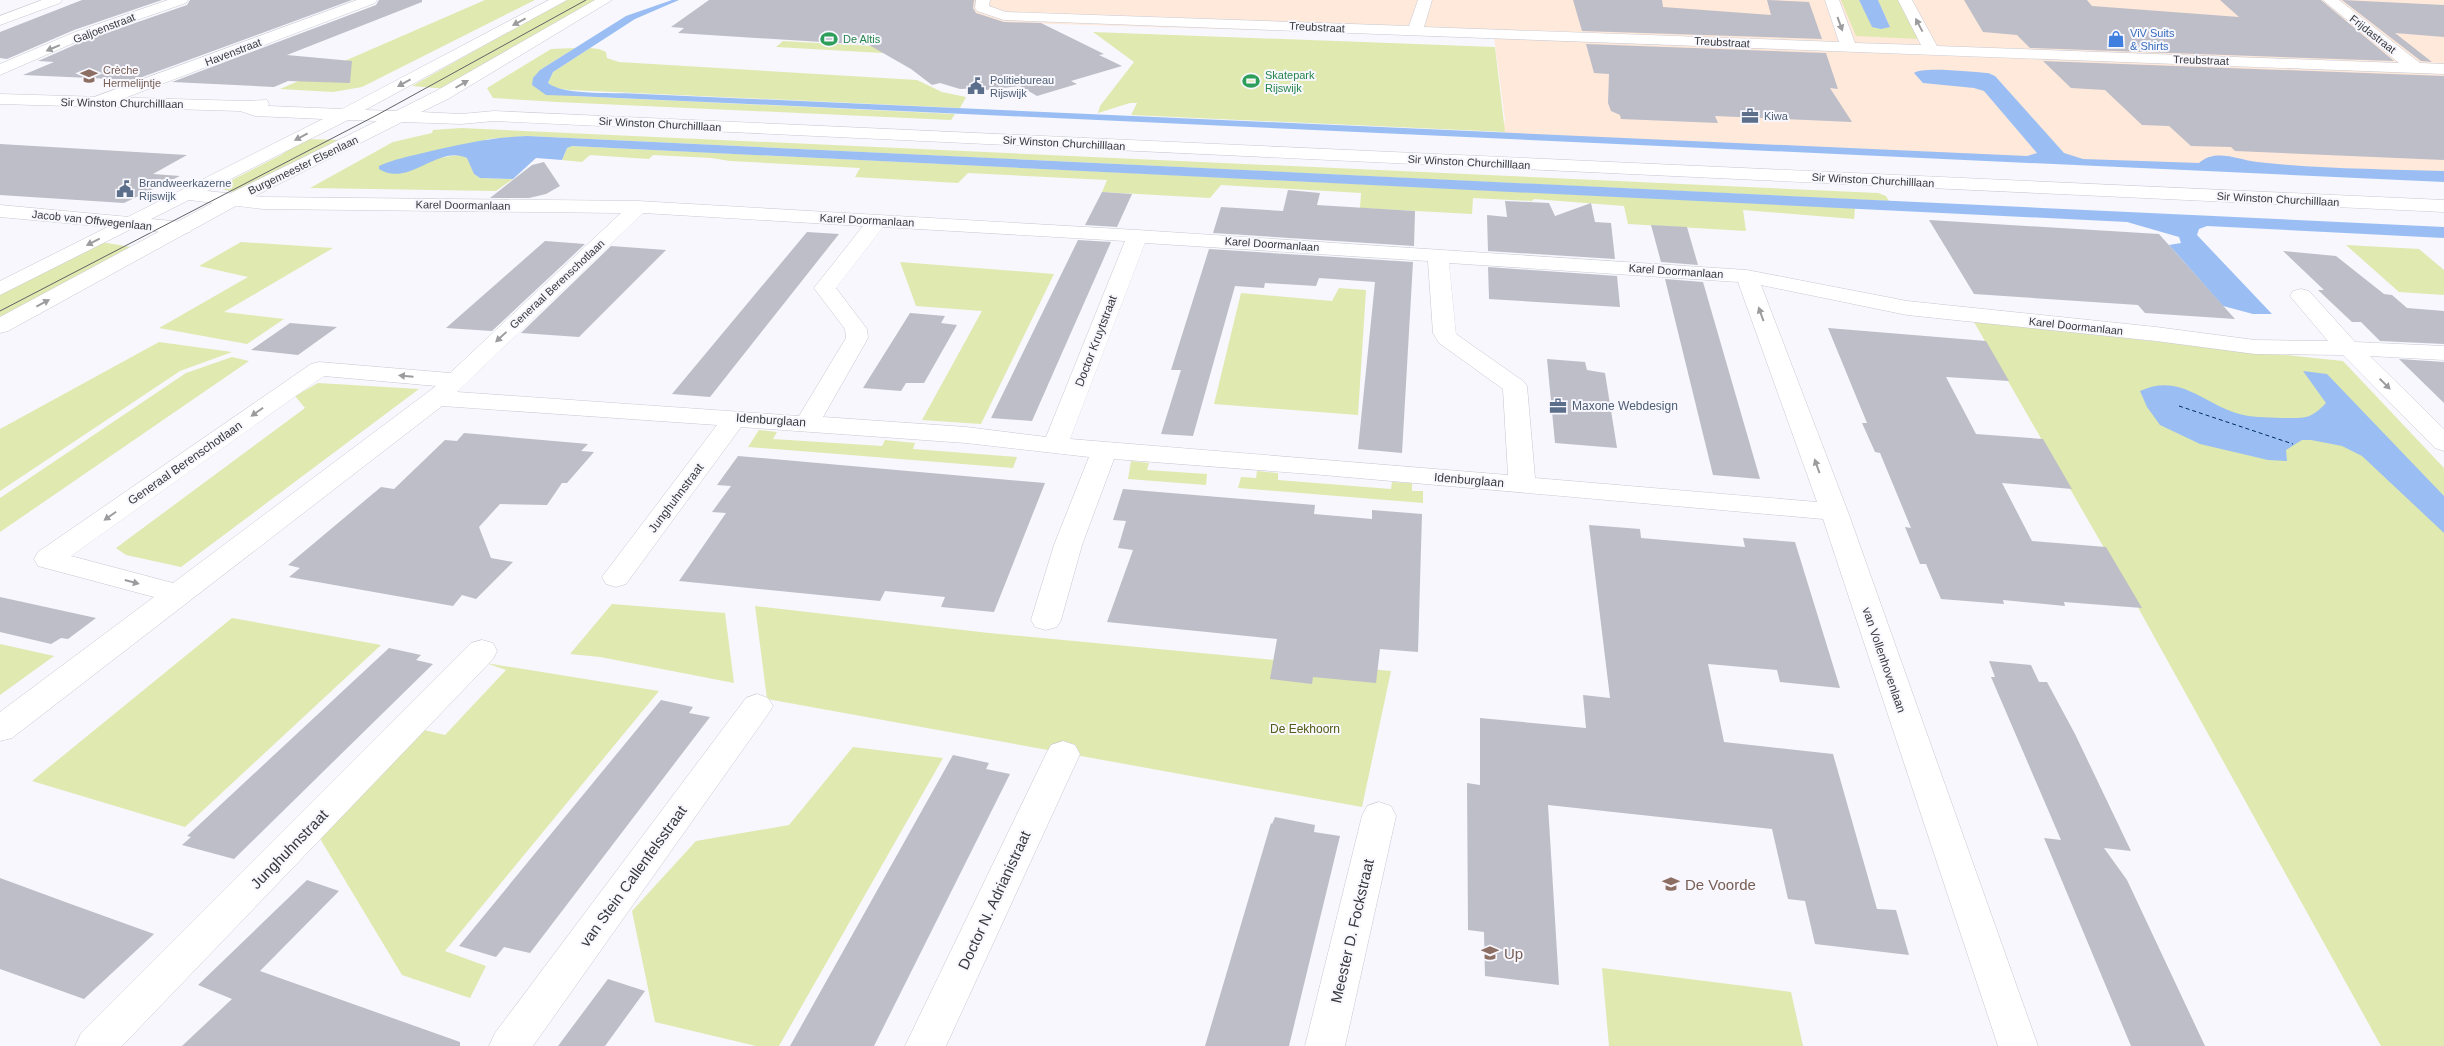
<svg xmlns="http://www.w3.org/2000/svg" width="2444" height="1046" viewBox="0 0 2444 1046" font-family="Arial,sans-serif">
<rect width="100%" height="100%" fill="#f7f7fd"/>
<path fill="#fee9db" d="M959,0H2444V177L1502,134L1505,120L1494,37L955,21Z"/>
<g fill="#e0e9b0">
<path d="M485,0H535L362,87L333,92L280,89Z"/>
<path d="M565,0H601L448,89L412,86Z"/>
<path d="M1841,0H1859L1872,26H1890L1878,0H1899L1918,39L1856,36Z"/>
<path d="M1093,32L1495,47L1505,132L1131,115L1137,103H1130L1098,113L1100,106L1134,62Z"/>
<path d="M783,41L924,49L918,55L776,47Z"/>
<path d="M575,48L540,70L532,85L575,96L955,114L951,120L557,102L493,98L487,88L551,49Z"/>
<path d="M590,48L599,49L606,52L607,58L619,62L917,80L942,92L966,97L960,108L570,90L554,88L548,83L553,72Z"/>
<path d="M461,128L1878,193L1886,196L1889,201L527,136L488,139L408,172C420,167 459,147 468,159C471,162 472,169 474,174L480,178L513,179L496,191L310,188L393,142L432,133L433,130Z"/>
<path d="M305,139L343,140L234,192L222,189L224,184L281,155Z"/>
<path d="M572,146L1855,208L1854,219L1743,210L1746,231L1628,224L1624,206L1534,199L1532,201L1473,198L1472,214L1360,208L1361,193L1221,185L1210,198L1102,192L1107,180L968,173L958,183L855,177L860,168L730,161L711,158L653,155L649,159L590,155L582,162L562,160L567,148Z"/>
<path d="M101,242L143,249L0,323V293Z"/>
<path d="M241,242L333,248L224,312L284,319L247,344L159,328L248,277L199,266Z"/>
<path d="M2346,245L2419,249L2444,270V295L2399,292Z"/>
<path d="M900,262L1054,274L981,424L922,420L982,311L916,306Z"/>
<path d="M1339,288L1366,290L1358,415L1214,404L1241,293L1332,301Z"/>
<path d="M1974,322L2343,361L2444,468V1046H2381L2130,593Z"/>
<path d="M159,342L232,352L180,371L0,491V429Z"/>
<path d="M232,357L249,361L0,532V498L186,373Z"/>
<path d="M318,383L419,389L181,567L126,555L116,548L305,408L295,396Z"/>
<path d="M759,430L777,432L773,439L882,446L885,440L915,443L913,449L1017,457L1013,468L748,447Z"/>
<path d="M1131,461L1149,463L1147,470L1207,474L1206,485L1128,479Z"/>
<path d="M1257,471L1278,473V480L1391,489L1392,482L1412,483V491H1423V503L1238,488L1241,477L1256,478Z"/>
<path d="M612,604L725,613L734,683L600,657L570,654Z"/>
<path d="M755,606L989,633L1391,671L1362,807L767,699Z"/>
<path d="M232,618L381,645L185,827L32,781Z"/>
<path d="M0,644L54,656L0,695Z"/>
<path d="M486,663L659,691L445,951L486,966L470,998L402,975L316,832L420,729L445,735L506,670Z"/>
<path d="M853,747L943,758L779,1046H756L655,1022L632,911L696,841L789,825Z"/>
<path d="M1602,968L1791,992L1803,1046H1609Z"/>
</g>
<g fill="#9abef3">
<path d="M672,0H679L635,19L553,72L548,83C563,96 620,92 642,94L2027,156L2037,153L1984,91L1974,88L1923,83L1914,73C1921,66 1975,72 1988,73L1995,76L2064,153L2083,159L2199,163C2216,148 2238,160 2257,162C2319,169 2382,169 2444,171V182L575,96L546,95L532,85L533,78L540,70L626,16Z"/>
<path d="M1859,0H1878L1890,27L1881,29L1872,27Z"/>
<path d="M527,136L2444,227V238L2207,226L2199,229L2197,235L2272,314H2253L2223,306L2169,245L2181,243L2179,237L2127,222L572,146L567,148L562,160L536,158L513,179L480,178L474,174L467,158C438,144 409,188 379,169V166C394,159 411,156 427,152C461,144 493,137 527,136Z"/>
<path d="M2303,371L2327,374L2444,496V533L2362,456L2342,446L2311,440H2302L2286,450L2287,461L2268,460L2200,444L2160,425L2147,407L2140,391C2178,373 2201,401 2236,413C2250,418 2267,417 2282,418C2304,418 2310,420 2326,403Z"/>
</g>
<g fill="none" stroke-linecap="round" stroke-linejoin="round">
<path stroke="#002c68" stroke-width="1" stroke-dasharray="4 3" stroke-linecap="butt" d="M2179,406L2293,444"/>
</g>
<g fill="#bdbec8">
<path d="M82,0H162L74,30L7,59L0,58V32Z"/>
<path d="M190,0H352L134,80L23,75L54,62L38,61L86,40L187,5Z"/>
<path d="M379,0H422V2L287,55L352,61L350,83L288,81L274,87L172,82L376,5Z"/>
<path d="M709,0H974L973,8L976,13L1004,22L1041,23L1104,54L1099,55L1122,66L1071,81L1077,84L1037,96L1020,86L986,90L983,88L960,89L940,83L932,85L911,69L869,45L678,33L684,28L671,27Z"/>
<path d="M1573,0H1662L1663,7L1771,15L1767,0L1809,2L1822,39L1582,31Z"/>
<path d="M1964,0H2087L2092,6L2239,17L2220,0H2321L2394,61L2030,48L2017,35L1983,32Z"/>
<path d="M2342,0L2444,5V37L2395,33L2432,62L2421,61Z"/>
<path d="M1586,44L1826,53L1838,89L1830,88L1852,122L1715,116L1718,123L1621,119L1620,115L1611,111L1608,103L1609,74L1594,73Z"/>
<path d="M2043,61L2444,76V160L2235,151L2231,147L2191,146L2169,126L2142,125L2105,90L2071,88Z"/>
<path d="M0,144L187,155L153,174L180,176L124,203L0,195Z"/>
<path d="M544,162L560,186L546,194L529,198H490L532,165Z"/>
<path d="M1288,190L1320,193L1317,205L1415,211L1414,246L1213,233L1221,207L1283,211Z"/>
<path d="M1102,192L1132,194L1117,227L1085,225Z"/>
<path d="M1505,201L1549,203L1555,216L1591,203L1595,222L1611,223L1615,259L1488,251L1487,215L1507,217Z"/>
<path d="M1929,220L2159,234L2235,319L2145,313L2138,305L1974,294Z"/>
<path d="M1651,225L1687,227L1698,265L1661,262Z"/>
<path d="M807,232L839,234L710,397L672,394Z"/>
<path d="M1078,240L1111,242L1032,421L991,418Z"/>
<path d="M545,241L585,244L492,331L446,328Z"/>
<path d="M611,246L666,250L579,337L521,333Z"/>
<path d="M1209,249L1413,262L1402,453L1358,449L1375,282L1319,278L1316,286L1265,283L1264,288L1235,286L1193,436L1161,434L1181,370H1171Z"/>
<path d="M2283,251L2336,256L2384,294L2392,295L2407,308L2444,311V344L2380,341L2361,322H2352L2318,290H2324Z"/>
<path d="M1488,267L1617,276L1620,307L1489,299Z"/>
<path d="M1665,279L1703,282L1760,479L1713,475Z"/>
<path d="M910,313L945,316L941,323L957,325L924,383H906L901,391L863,388Z"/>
<path d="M290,323L337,327L298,355L251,350Z"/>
<path d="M1828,328L1986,341L2009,381L1946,377L1976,434L2043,439L2072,489L2002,483L2032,541L2106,547L2142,608L2064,602L2065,606L2003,600L2004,604L1941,599L1926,564H1920L1905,527L1911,528L1880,453L1875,452L1862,423H1867Z"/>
<path d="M1547,359L1585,362L1587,370L1605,373L1617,448L1555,443Z"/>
<path d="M2399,359L2444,362V403Z"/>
<path d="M464,433L588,444L581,451L594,452L567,483H562L547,505L500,504L479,527L491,558L513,562L476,599L462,595L453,606L289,577L300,568L288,565L381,487L394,489L445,440L457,441Z"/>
<path d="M738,456L840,465L1045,483L994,612L941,607L945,597L885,591L880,601L679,581L726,513L712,512L731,486L717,485Z"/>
<path d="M1123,489L1315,505L1314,514L1372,519V510L1422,514L1418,652L1380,649L1376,683L1313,677L1312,684L1270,679L1277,639L1107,622L1133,550L1118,548L1126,521L1113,520Z"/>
<path d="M1589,525L1640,529L1641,538L1745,547L1743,538L1795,542L1840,688L1780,682L1777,670L1708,664L1724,742L1833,754L1877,909L1896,910L1909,955L1815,944L1805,901L1788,899L1772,829L1548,805L1559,985L1485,976L1484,932L1468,930L1467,783L1480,785V718L1586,728L1583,695L1610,698Z"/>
<path d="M0,597L96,618L68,639L61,638L51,644L0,632Z"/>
<path d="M389,648L421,655L416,660L433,664L234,859L182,845L191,837L187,836Z"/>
<path d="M1989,661L2031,665L2039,682H2047L2075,734L2131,851L2104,848L2127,880L2205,1046H2131L2044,838L2061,840L1991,677H1995Z"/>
<path d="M661,700L693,707L689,713L710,717L530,953L504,947L496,957L459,946Z"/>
<path d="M953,755L989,763L986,769L1010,774L874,1046H790Z"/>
<path d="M1275,817L1315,825L1314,832L1340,836L1289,1046H1205L1271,823L1272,824Z"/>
<path d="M0,878L68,903L154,934L84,999L0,969Z"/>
<path d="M307,880L339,891L260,971L460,1042V1046H182L232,999L198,985Z"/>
<path d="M608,979L645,991L605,1046H558Z"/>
</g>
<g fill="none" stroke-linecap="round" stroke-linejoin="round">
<g stroke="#c7c8d2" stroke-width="1">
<g id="street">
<path d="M42,0H62L60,3L0,25V16Z"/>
<path d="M168,0H188L186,3L85,38L0,75V64L75,32Z"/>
<path d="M357,0H377L375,3L101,107H89L87,103L89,99Z"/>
<path d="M976,0H990L989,6L1006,12L1409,26L1418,0H1432L1424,27L1839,42L1825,0H1839L1855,43L1921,45L1898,0H1912L1937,46L2399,63L2323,0H2339L2420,63L2444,64V74L1004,20L977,11L975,8Z"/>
<path d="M188,189L263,197L638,201L1137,230L1747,270L1907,301L2156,327L2255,340L2328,341L2290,296L2293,291L2301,289L2309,291L2355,342L2444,346V360L2370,356L2444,429V451L2435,448L2343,355L2255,354L2156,341L1907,315L1761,285L1848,512L2038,1046H1998L1823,519L1323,475L1114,459L1082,545L1061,620L1057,627L1046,630L1035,627L1031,620L1054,545L1089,457L966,443L741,427L626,584L616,587L606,584L602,577L717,425L442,406L12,738L0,741V712L154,597L38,566L34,559L38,552L311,364L319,362L450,373L621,213L263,209L181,199L178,195L181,191ZM643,213L863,226L814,288L845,329L846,338L799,416L457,392ZM883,227L1125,241L1046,437L966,427L823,417L868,338L867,329L836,288ZM1145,243L1428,261L1433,333L1439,343L1503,389L1508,475L1070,439ZM1449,263L1738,282L1817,502L1535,478L1527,386L1523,381L1456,334ZM324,376L436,386L173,583L71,556Z"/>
<path d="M0,205L183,222L190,224L193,228L190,232L183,234L0,217Z"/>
<path d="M482,640L493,643L497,651L493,659L122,1046H75L81,1033L471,643Z"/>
<path d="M757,694L768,698L773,706L768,714L533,1046H489L495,1033L746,698Z"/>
<path d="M1063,741L1075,745L1080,754L946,1046H905L1046,754L1051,745Z"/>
<path d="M1379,802L1391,806L1396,816L1345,1046H1305L1362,816L1367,806Z"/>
</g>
</g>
<g stroke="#c7c8d2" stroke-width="1">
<path id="secondary" d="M549,0H567L365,110L396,111L436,91L595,0H612L448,99L421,112L461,114L494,111L2444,200V212L494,121L461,124L402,122L243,202L8,331L0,333V317L229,194L377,121L348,120L0,295V281L323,119L255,116L240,111L0,104V94L243,101L267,100L269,104L268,106L342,109Z"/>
</g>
<use href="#street" fill="#fff" fill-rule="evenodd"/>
<use href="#secondary" fill="#fff" fill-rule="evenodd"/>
<path stroke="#626367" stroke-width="1" d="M0,311L377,115L586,0"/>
</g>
<defs><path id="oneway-solid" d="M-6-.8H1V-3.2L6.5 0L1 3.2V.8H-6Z" transform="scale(1.25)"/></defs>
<g fill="#9c9c9e">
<use href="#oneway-solid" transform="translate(519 22) rotate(152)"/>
<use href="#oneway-solid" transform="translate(1840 24) rotate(70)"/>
<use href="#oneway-solid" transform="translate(1919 25) rotate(-118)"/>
<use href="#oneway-solid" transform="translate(53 48) rotate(157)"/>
<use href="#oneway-solid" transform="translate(404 83) rotate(151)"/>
<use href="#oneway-solid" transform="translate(462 84) rotate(-30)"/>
<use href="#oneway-solid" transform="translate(301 137) rotate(152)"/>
<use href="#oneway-solid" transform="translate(93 242) rotate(153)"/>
<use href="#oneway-solid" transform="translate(43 303) rotate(-28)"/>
<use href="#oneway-solid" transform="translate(1761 314) rotate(-110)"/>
<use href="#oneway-solid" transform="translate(501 337) rotate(137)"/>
<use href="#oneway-solid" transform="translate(406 376) rotate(-175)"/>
<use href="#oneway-solid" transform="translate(2385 384) rotate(45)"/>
<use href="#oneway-solid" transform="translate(257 412) rotate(145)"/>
<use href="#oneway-solid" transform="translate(1817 466) rotate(-110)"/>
<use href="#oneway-solid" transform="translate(110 516) rotate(145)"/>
<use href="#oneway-solid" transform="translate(132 582) rotate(15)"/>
</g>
<defs>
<g id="stadium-bare" transform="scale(1.35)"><path d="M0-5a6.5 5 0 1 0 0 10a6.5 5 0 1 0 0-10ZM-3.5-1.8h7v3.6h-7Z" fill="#2e9e5b" stroke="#f7f7fd" stroke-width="2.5" paint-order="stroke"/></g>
<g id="shop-bare" transform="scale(1.35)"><path d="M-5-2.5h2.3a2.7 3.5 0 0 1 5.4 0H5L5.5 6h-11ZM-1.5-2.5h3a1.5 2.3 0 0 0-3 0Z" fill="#3f7fe0" stroke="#f7f7fd" stroke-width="2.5" paint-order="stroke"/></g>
<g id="school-bare" transform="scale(1.35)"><path d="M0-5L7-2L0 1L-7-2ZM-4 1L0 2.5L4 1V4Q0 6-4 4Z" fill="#8d6e63" stroke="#f7f7fd" stroke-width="2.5" paint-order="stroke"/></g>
<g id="civic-bare" transform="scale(1.35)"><path d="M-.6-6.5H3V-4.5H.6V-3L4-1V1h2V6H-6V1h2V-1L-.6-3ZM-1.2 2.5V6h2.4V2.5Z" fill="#5c6f8a" stroke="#f7f7fd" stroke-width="2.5" paint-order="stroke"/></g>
<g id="office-bare" transform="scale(1.35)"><path d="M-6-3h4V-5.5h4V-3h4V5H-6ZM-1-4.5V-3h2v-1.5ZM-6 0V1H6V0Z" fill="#5c6f8a" stroke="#f7f7fd" stroke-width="2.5" paint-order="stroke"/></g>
</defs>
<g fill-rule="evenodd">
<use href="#stadium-bare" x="829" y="39"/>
<use href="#shop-bare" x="2116" y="39"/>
<use href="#school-bare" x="89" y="76"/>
<use href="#stadium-bare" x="1251" y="81"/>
<use href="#civic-bare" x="976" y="86"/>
<use href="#office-bare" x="1750" y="116"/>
<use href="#civic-bare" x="125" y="189"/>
<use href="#office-bare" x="1558" y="406"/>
<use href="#school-bare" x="1671" y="884"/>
<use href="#school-bare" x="1490" y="953"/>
</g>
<g text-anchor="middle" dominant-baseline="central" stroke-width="4" stroke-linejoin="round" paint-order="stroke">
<g font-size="11" fill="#38393d" stroke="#f7f7fd">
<text transform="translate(1317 27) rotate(3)">Treubstraat</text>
<text transform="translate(104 28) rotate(-21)">Galjoenstraat</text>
<text transform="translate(2373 34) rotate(38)">Frijdastraat</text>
<text transform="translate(1722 42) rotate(3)">Treubstraat</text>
<text transform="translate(233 52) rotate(-21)">Havenstraat</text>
<text transform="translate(2201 60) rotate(2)">Treubstraat</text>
<text transform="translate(122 103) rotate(1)">Sir Winston Churchilllaan</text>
<text transform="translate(660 124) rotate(3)">Sir Winston Churchilllaan</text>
<text transform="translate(1064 143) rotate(3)">Sir Winston Churchilllaan</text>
<text transform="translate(1469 162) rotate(3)">Sir Winston Churchilllaan</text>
<text transform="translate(303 165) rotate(-26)">Burgemeester Elsenlaan</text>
<text transform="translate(1873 180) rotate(3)">Sir Winston Churchilllaan</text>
<text transform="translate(2278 199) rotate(3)">Sir Winston Churchilllaan</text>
<text transform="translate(463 205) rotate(1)">Karel Doormanlaan</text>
<text transform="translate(92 220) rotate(6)">Jacob van Offwegenlaan</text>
<text transform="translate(867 220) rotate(3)">Karel Doormanlaan</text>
<text transform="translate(1272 244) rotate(4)">Karel Doormanlaan</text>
<text transform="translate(1676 271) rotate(4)">Karel Doormanlaan</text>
<text transform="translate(557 284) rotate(-43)">Generaal Berenschotlaan</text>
<text transform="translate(2076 326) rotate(6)">Karel Doormanlaan</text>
</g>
<g font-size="11" fill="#366cbe" stroke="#f7f7fd" text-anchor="start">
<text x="2130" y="33">ViV Suits<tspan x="2130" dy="13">&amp; Shirts</tspan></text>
</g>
<g font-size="11" fill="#27864d" stroke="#f7f7fd" text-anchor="start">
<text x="843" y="39">De Altis</text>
<text x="1265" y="75">Skatepark<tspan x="1265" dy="13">Rijswijk</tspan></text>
</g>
<g font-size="11" fill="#785e54" stroke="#f7f7fd" text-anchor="start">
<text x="103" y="70">Crèche<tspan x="103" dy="13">Hermelijntje</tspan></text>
</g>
<g font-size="11" fill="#4e5e75" stroke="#f7f7fd" text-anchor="start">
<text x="990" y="80">Politiebureau<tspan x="990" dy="13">Rijswijk</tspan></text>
<text x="1764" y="116">Kiwa</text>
<text x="139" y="183">Brandweerkazerne<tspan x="139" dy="13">Rijswijk</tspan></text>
</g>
<g font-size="12" fill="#38393d" stroke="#f7f7fd">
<text transform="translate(1096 341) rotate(-69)">Doctor Kruytstraat</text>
<text transform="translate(771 420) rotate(4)">Idenburglaan</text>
<text transform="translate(185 463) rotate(-35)">Generaal Berenschotlaan</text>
<text transform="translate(1469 480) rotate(5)">Idenburglaan</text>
<text transform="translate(676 498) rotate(-53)">Junghuhnstraat</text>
<text transform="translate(1884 660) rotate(71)">van Vollenhovenlaan</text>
</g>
<g font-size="12" fill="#4e5e75" stroke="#f7f7fd" text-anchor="start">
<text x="1572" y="406">Maxone Webdesign</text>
</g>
<g font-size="12" fill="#555c15" stroke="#f7f7fd">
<text x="1305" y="729">De Eekhoorn</text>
</g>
<g font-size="15" fill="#38393d" stroke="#f7f7fd">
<text transform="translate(289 849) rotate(-46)">Junghuhnstraat</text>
<text transform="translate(633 876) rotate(-54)">van Stein Callenfelsstraat</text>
<text transform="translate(994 900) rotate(-65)">Doctor N. Adrianistraat</text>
<text transform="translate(1352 931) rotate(-77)">Meester D. Fockstraat</text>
</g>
<g font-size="15" fill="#785e54" stroke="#f7f7fd" text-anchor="start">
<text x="1685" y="884">De Voorde</text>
<text x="1504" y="953">Up</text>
</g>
</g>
</svg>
